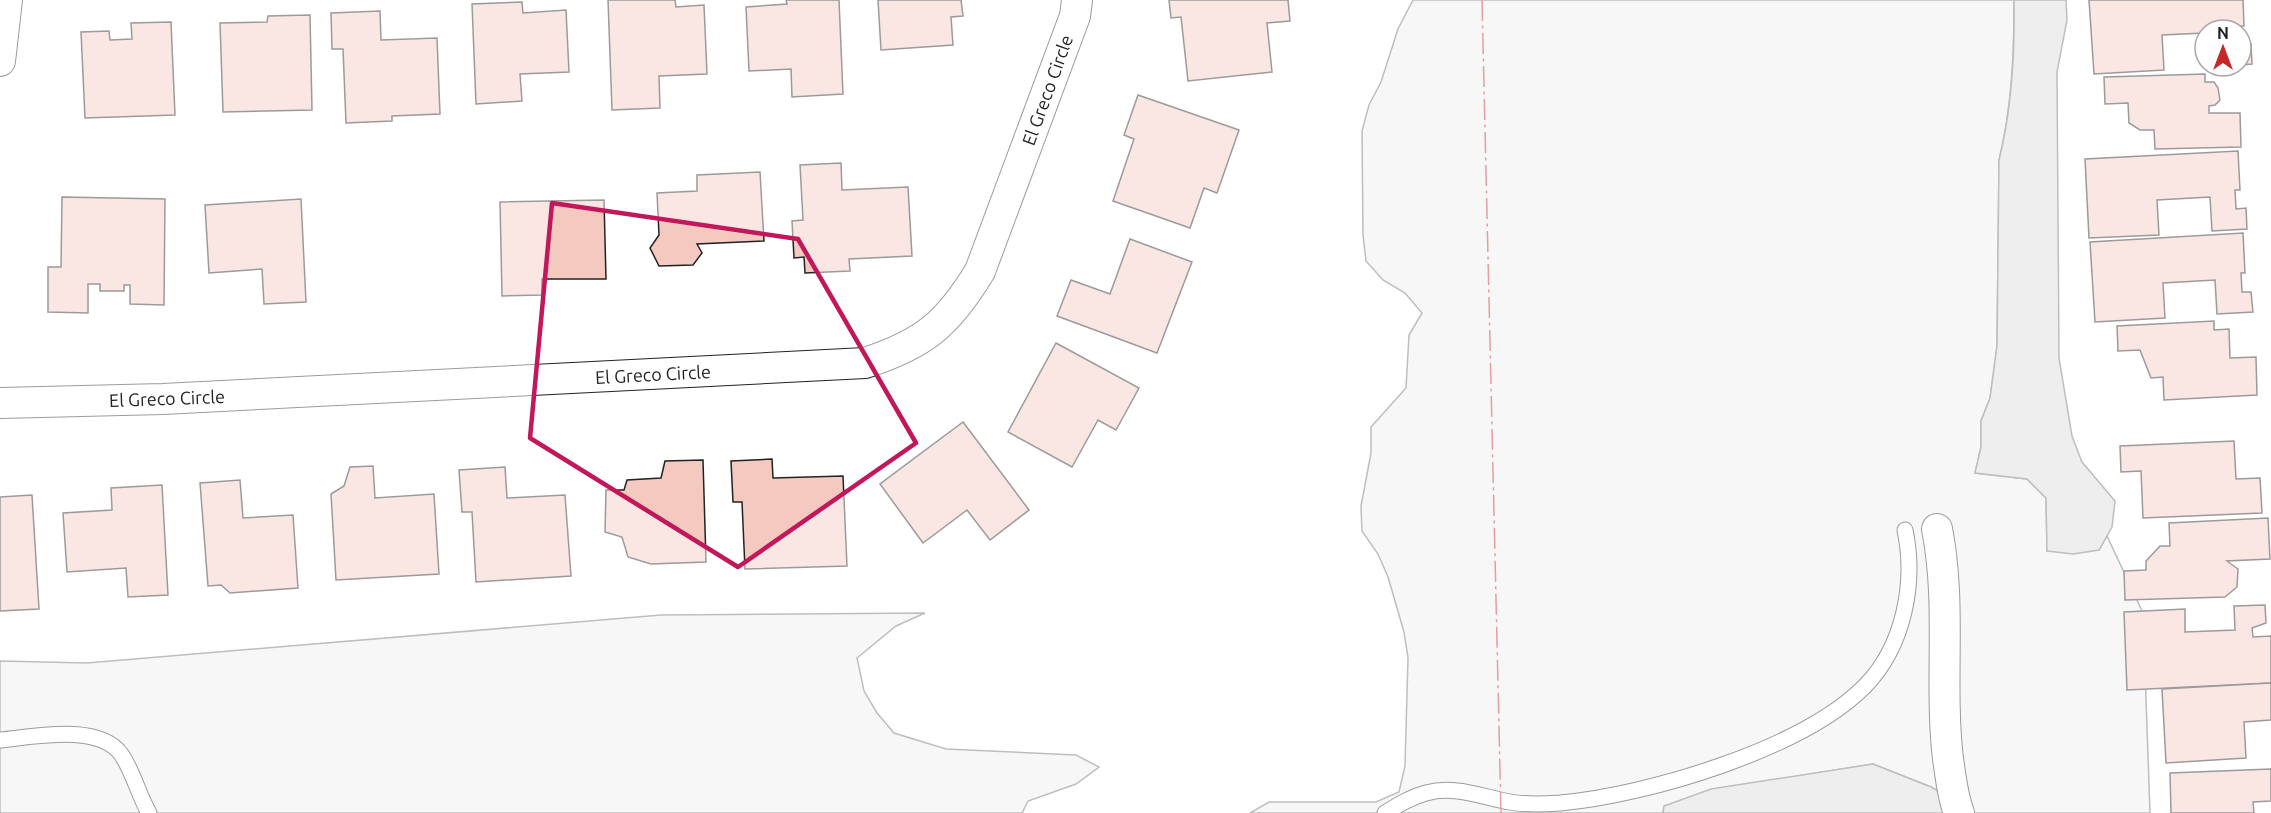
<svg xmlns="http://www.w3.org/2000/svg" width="2271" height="813" viewBox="0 0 2271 813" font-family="Ubuntu,sans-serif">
<rect width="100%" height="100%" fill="#fff"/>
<g fill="#eee" stroke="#6f6f6f" stroke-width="1.5">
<path d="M1413,0H2014C2014,54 2012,107 1999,160L1997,346L1990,398L1981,421V447L1975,473L2027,479L2046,498L2047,551L2099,550L2107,536L2143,613L2150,813H1973L1972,810L1931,787L1873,764L1798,776L1664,806L1663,813H1250L1269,802H1376L1399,792L1405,766L1408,658L1404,632L1388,577L1378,554L1362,531L1361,506L1371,453V427L1406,388L1409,335L1422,313L1405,293L1383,280L1366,261L1363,235L1362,131L1369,105L1381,82L1398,29Z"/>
<path d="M925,613L896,626L857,658L864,691L877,713L894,733L946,749L1076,755L1099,767L1076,784L1028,801L1022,813H0V661L87,663L661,615Z"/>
</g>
<g fill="#d9d9d9" stroke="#6f6f6f" stroke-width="1.5">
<path d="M2014,0H2066L2067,20L2057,72L2059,358L2072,436L2082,462L2115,501L2112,527L2099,550L2073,554L2047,551L2046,498L2027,479L1975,473L1981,447V421L1990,398L1997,346L1999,160C2012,108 2015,54 2014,0Z"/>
<path d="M1873,764L1931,787L1972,810L1973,813H1663L1664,806L1711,789Z"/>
</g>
<g fill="#f3c9c0" stroke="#222" stroke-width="1.5">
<path d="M608,0H675L676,7L704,5L707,74L659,76L660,108L612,110Z"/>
<path d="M786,0H839L843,94L792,97L791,69L749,71L746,7L787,4Z"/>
<path d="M878,0H961L963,16L951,17L953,45L881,50Z"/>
<path d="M1169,0H1288L1290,21L1267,23L1272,72L1188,81L1181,17L1171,18Z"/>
<path d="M2089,0H2243L2244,26H2240V30H2205V33L2162,35L2164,70L2094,74Z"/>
<path d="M522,2L523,13L566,10L569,72L520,74L522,101L476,104L472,4Z"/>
<path d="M380,11L381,40L437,38L440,114L392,116V121L346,123L343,49H332L331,13Z"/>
<path d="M310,15L312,110L223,112L220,23L267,22L268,16Z"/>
<path d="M171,22L175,115L85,118L81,32L109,31L110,40L132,39L131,23Z"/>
<path d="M2241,44H2251L2252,64L2241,65Z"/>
<path d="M2205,74V82H2214L2218,88L2220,100L2215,105L2209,106V113H2240L2241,147L2155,149L2154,130H2140L2129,123L2128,103L2105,104L2104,77Z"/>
<path d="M1138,95L1239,130L1217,193L1204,188L1190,228L1113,201L1134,139L1124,135Z"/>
<path d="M2238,151L2240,190H2235L2236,209L2246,208L2247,229L2212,231L2210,197L2157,200L2159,235L2089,238L2085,159Z"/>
<path d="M841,163L842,190L908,187L912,256L849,259L850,271L805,273L804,257L794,258L792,221L803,220L800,165Z"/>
<path d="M760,172L764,241L697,244L702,253L693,265L659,266L650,248L659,235L657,193L697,191V175Z"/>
<path d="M62,197L165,199L164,305L130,304V285H124V291H100V284H88V313L48,312V267H61Z"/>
<path d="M301,199L306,302L264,304L262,269L209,273L205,205Z"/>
<path d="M604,200L606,279H542V295L502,296L500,202Z"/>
<path d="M2243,233L2245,273H2241L2242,292H2251L2253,312L2217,314L2215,280L2163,283L2165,318L2095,322L2090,242Z"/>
<path d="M1130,239L1192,262L1157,353L1057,316L1071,280L1110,294Z"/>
<path d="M2214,321V330L2229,329L2230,358L2256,357L2257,395L2164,400L2163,377L2151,378L2140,350L2118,351L2117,326Z"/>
<path d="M1056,343L1139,388L1116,430L1098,420L1072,467L1008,432Z"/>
<path d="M963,422L1029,510L990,540L967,510L923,543L880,484Z"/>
<path d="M2234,441L2236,479L2260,478L2262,513L2143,518L2141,471L2121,472L2120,446Z"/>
<path d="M772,459L773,478L843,476L847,566L745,569L742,502H733L731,461Z"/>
<path d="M703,460L706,562L651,564L628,557L622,537L605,532L606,490H624L627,480L661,478L665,461Z"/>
<path d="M373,466L375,498L434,494L439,574L336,580L331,494L344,486L350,467Z"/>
<path d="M505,467L507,498L565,495L571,576L476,582L472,512H462L459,470Z"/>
<path d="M240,480L243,518L293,515L298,588L230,593L221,585L208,586L200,483Z"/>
<path d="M162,485L168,595L128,597L126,568L67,572L63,513L112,510L111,488Z"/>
<path d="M32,495L39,609L0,611V497Z"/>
<path d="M2268,518L2270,559L2227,561L2238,569L2237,587L2225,597L2125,600L2124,571L2146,570V561L2160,546H2170L2169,523Z"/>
<path d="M2265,605L2266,623L2252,628L2253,637L2271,636V683L2127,690L2124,612L2185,609V632L2235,630L2234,606Z"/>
<path d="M2271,683V720L2244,722L2246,758L2166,763L2162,689Z"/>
<path d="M2271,769V801L2253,802L2254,813H2171L2170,773Z"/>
</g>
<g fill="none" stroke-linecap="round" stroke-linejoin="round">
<g stroke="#222" stroke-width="17">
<g id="lane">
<path d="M0,740C33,737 98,723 121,754C132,769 139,796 149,813"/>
<path d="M1385,813C1398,805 1411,797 1426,793C1455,785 1482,797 1510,802C1526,805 1545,804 1560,803C1648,795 1803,749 1865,686C1904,646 1916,583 1905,530"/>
</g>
</g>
<g stroke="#222" stroke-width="32">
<g id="street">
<path d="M0,61L7,0"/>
<path d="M0,403L163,399L865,363C924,344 948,324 980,271L1075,16L1077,0"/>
<path d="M1937,529C1952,605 1939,682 1948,759C1951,777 1952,795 1959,813"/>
</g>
</g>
<use href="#lane" stroke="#fff" stroke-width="15"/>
<use href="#street" stroke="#fff" stroke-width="30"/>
<path stroke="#c62828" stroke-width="1.5" stroke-dasharray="21 4.5 3 4.5" stroke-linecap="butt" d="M1482,0L1501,813"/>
</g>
<path d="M0 0H2271V813H0ZM552,203L798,239L916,443L738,567L530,438Z" fill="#fff" fill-opacity=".55" fill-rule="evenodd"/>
<path fill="none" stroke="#c2185b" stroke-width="4.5" stroke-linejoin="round" d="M552,203L798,239L916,443L738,567L530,438Z"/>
<g text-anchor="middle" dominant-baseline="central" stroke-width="4.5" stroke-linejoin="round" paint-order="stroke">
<g font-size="18" fill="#222" stroke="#fff">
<text transform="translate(1047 90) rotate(-70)">El Greco Circle</text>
<text transform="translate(653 374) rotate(-3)">El Greco Circle</text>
<text transform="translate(167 398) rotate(-2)">El Greco Circle</text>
</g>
</g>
<g transform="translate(2223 48)"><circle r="28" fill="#ffffff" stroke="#a7a7a7" stroke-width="1.5"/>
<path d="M0-4.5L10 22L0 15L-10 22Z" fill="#c62828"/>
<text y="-9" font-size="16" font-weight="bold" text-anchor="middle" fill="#222222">N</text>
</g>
</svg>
